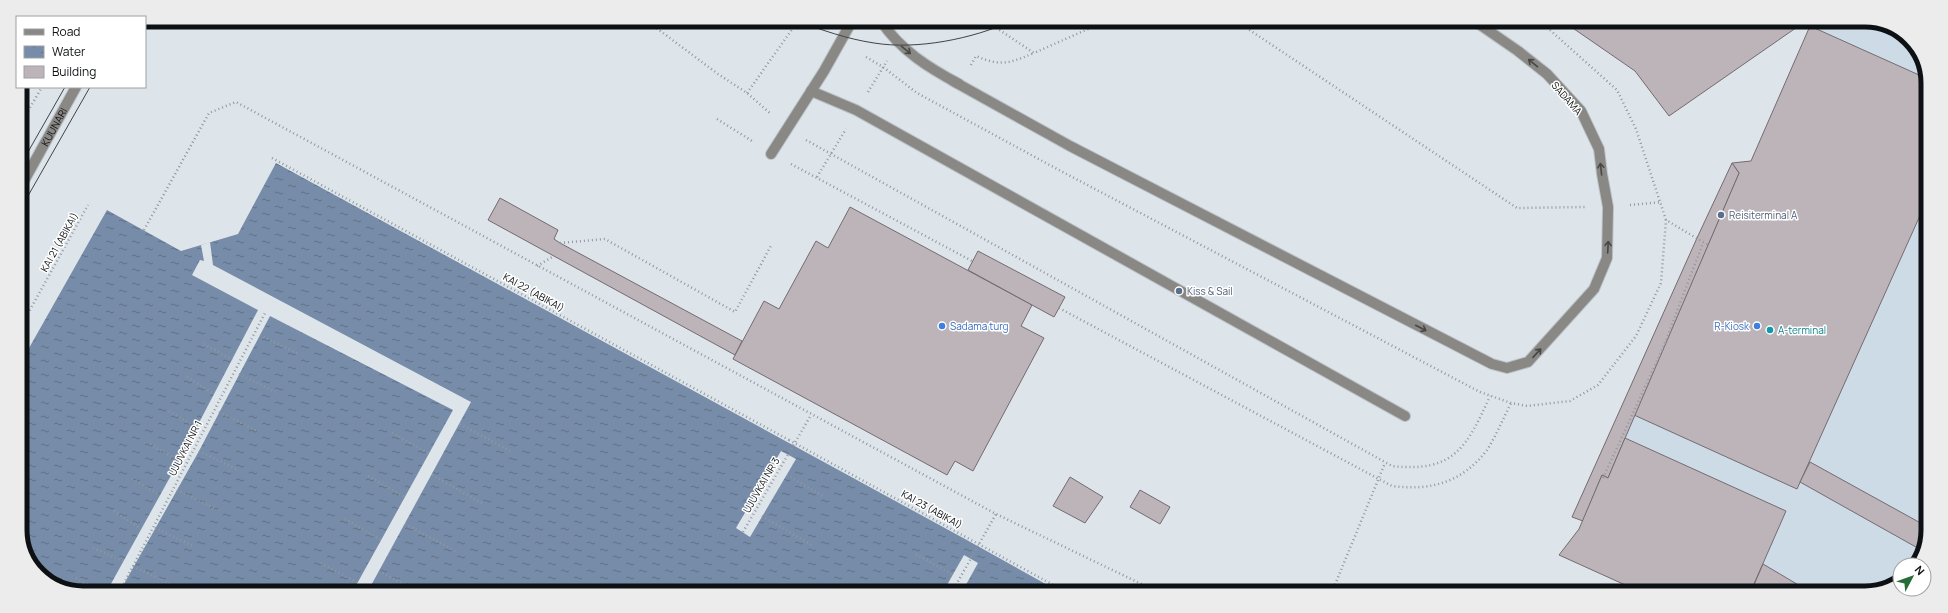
<svg xmlns="http://www.w3.org/2000/svg" width="1948" height="613" viewBox="0 0 1948 613" font-family="Manrope,sans-serif">
<defs>
<pattern id="water-ripples" width="26" height="14" patternUnits="userSpaceOnUse"><rect width="26" height="14" fill="#778ca9"/><path d="M2 4q2-2 4 0t4 0M15 11q2-2 4 0t4 0" fill="none" stroke="#607188"/></pattern>
</defs>
<rect width="100%" height="100%" fill="#dde5eb"/>
<g fill="#cddbe7">
<path d="M1802,22H1882L1913,42L1928,79Z"/>
<path d="M1927,200L1926,547L1913,565H1900V581L1865,593H1750L1786,511L1625,438L1634,415L1797,488Z"/>
<path d="M1621,583L1643,593H1617Z"/>
</g>
<path fill="url(#water-ripples)" d="M276,163L965,539L1060,592L66,591L33,569L20,534V364L107,210L181,251L238,234Z"/>
<g fill="#dde5eb">
<path d="M210,242L213,265L471,402L368,591H353L453,410L270,316L199,451L120,591H107L179,461L258,310L192,275L200,260L204,261L201,245Z"/>
<path d="M781,451L796,459L750,537L736,528Z"/>
<path d="M964,555L978,563L962,592H943Z"/>
</g>
<g fill="#bdb4ba" stroke="#736b70">
<path d="M1564,22H1802L1803,23L1669,116L1635,71Z"/>
<path d="M1810,26L1928,79L1927,200L1797,489L1634,415L1739,173L1732,163L1751,161Z"/>
<path d="M1732,163L1739,173L1608,478L1602,475L1583,521L1572,517L1697,238Z"/>
<path d="M500,198L558,230L554,239L560,243L742,341L735,355L488,220Z"/>
<path d="M850,207L1032,305L1021,326L1044,338L973,471L955,461L947,475L733,359L764,301L779,309L816,241L828,248Z"/>
<path d="M978,251L1065,297L1054,317L968,270Z"/>
<path d="M1625,438L1786,511L1750,593H1643L1559,555L1579,529L1602,475L1608,478Z"/>
<path d="M1810,462L1926,526V547L1923,551L1800,482Z"/>
<path d="M1070,477L1103,497L1085,523L1053,506Z"/>
<path d="M1140,490L1170,507L1160,524L1130,507Z"/>
<path d="M1763,564L1812,593H1763L1753,587Z"/>
</g>
<g fill="none" stroke-linecap="round" stroke-linejoin="round">
<g stroke="#bcc3c8" stroke-width="12">
<g id="minor">
<path d="M881,21C900,50 929,68 959,84"/>
<path d="M953,81L1070,146L1492,364L1507,368L1528,362L1594,289L1607,258L1608,207L1602,174L1599,149L1581,111L1547,74L1518,51L1476,22"/>
<path d="M811,91L856,110L1405,416"/>
<path d="M771,154L824,71L852,21"/>
<path id="s1" d="M20,188L76,87"/>
<path d="M1927,348L1925,345V311L1927,308"/>
</g>
</g>
<g stroke="#92989d" stroke-width="2.5" stroke-dasharray="1 3" stroke-linecap="butt">
<path d="M647,21L718,74L747,93L771,114"/>
<path d="M986,21L1034,53L1106,21"/>
<path d="M1236,21L1517,208L1585,207"/>
<path d="M1541,22L1617,90L1636,129L1666,220L1708,245"/>
<path d="M866,57L883,67L917,93L1057,169L1480,392L1511,403L1527,406L1570,401L1598,385L1636,336L1661,283L1666,220"/>
<path d="M971,65L976,56C1001,67 1010,63 1034,53"/>
<path d="M868,92L887,61"/>
<path d="M747,93L798,21"/>
<path d="M717,119L752,141"/>
<path d="M20,125L42,87"/>
<path d="M806,140L1392,466C1454,473 1467,447 1490,396"/>
<path d="M272,158L789,440"/>
<path d="M791,164L972,261"/>
<path d="M817,177L846,129"/>
<path d="M1630,205L1662,202"/>
<path d="M144,230L209,113L236,102L996,514L1158,592"/>
<path d="M560,243L605,239L735,312L772,244"/>
<path d="M537,266L554,256"/>
<path d="M1059,308L1392,486C1430,491 1462,483 1487,450C1496,436 1503,419 1511,403"/>
<path d="M20,328L88,205"/>
<path d="M260,335L298,354"/>
<path d="M204,344L232,360"/>
<path d="M239,374L278,393"/>
<path d="M187,377L214,394"/>
<path d="M169,411L197,428"/>
<path d="M219,412L257,431"/>
<path d="M460,424L510,451"/>
<path d="M392,433L430,454"/>
<path d="M789,440L1066,592"/>
<path d="M150,444L179,461"/>
<path d="M199,451L236,469"/>
<path d="M432,475L482,503"/>
<path d="M787,475L823,496"/>
<path d="M368,476L406,498"/>
<path d="M1603,478L1663,348L1703,243"/>
<path d="M132,479L160,495"/>
<path d="M177,490L214,508"/>
<path d="M114,511L141,529"/>
<path d="M762,516L811,545"/>
<path d="M345,519L381,540"/>
<path d="M405,524L455,551"/>
<path d="M155,528L193,546"/>
<path d="M743,532L811,415"/>
<path d="M93,548L123,561"/>
<path d="M916,554L953,575"/>
<path d="M321,563L358,583"/>
<path d="M133,566L172,585"/>
<path d="M379,571L417,591"/>
<path d="M76,578L100,591"/>
<path d="M967,583L982,592"/>
<path d="M120,591L265,313"/>
<path d="M952,592L996,514"/>
<path d="M1332,592L1385,463"/>
</g>
<use href="#minor" stroke="#8a8884" stroke-width="10"/>
<g stroke="#404447" stroke-width="1">
<path d="M797,21C822,30 847,39 874,43C917,50 972,39 1012,21"/>
<path d="M857,21L882,24L933,21"/>
<path d="M20,166L65,87"/>
<path d="M20,210L90,87"/>
</g>
</g>
<defs><path id="oneway-shaft" d="M-6 0H5M1.5-3L5.5 0L1.5 3" fill="none" stroke-width="1.6" stroke-linecap="round" stroke-linejoin="round"/></defs>
<g stroke="#464746">
<use href="#oneway-shaft" transform="translate(906 50) rotate(39)"/>
<use href="#oneway-shaft" transform="translate(1533 63) rotate(-141)"/>
<use href="#oneway-shaft" transform="translate(1601 169) rotate(-96)"/>
<use href="#oneway-shaft" transform="translate(1608 247) rotate(-87)"/>
<use href="#oneway-shaft" transform="translate(1421 328) rotate(27)"/>
<use href="#oneway-shaft" transform="translate(1537 353) rotate(-47)"/>
</g>
<g fill="#5c6f8a" stroke="#fff" stroke-width="1.5">
<circle cx="1721" cy="215" r="4"/>
<circle cx="1179" cy="291" r="4"/>
</g>
<g fill="#3f7fe0" stroke="#fff" stroke-width="1.5">
<circle cx="942" cy="326" r="4"/>
<circle cx="1757" cy="326" r="4"/>
</g>
<circle fill="#0f9aa8" stroke="#fff" stroke-width="1.5" cx="1770" cy="330" r="4"/>
<g text-anchor="middle" dominant-baseline="central" stroke-width="3" stroke-linejoin="round" paint-order="stroke">
<g font-size="10" fill="#0e1113" stroke="#fff">
<text transform="translate(1567 98) rotate(49)">SADAMA</text>
<text stroke="none"><textPath href="#s1" startOffset="70">KUUNARI</textPath></text>
<text transform="translate(59 242) rotate(-61)">KAI 21 (ABIKAI)</text>
<text transform="translate(534 292) rotate(29)">KAI 22 (ABIKAI)</text>
<text transform="translate(185 448) rotate(-63)">UJUVKAI NR 1</text>
<text transform="translate(761 485) rotate(-60)">UJUVKAI NR 3</text>
<text transform="translate(932 509) rotate(29)">KAI 23 (ABIKAI)</text>
</g>
<g font-size="10" fill="#4e5e75" stroke="#fff" text-anchor="start">
<text x="1729" y="215">Reisiterminal A</text>
<text x="1187" y="291">Kiss &amp; Sail</text>
</g>
<g font-size="10" fill="#366cbe" stroke="#fff" text-anchor="start">
<text x="950" y="326">Sadama turg</text>
<text x="1749" y="326" text-anchor="end">R-Kiosk</text>
</g>
<g font-size="10" fill="#0d838f" stroke="#fff" text-anchor="start">
<text x="1778" y="330">A-terminal</text>
</g>
</g>
<path d="M0 0H1948V613H0ZM83 27H1865A56 56 0 0 1 1921 83V530A56 56 0 0 1 1865 586H83A56 56 0 0 1 27 530V83A56 56 0 0 1 83 27Z" fill="#ececec" fill-rule="evenodd"/>
<path fill="none" stroke="#0e1113" stroke-width="5" d="M83 27H1865A56 56 0 0 1 1921 83V530A56 56 0 0 1 1865 586H83A56 56 0 0 1 27 530V83A56 56 0 0 1 83 27Z"/>
<rect x="16" y="16" width="130" height="72" fill="#ffffff" stroke="#9fa0a1"/>
<rect x="24" y="29" width="20" height="6" fill="#8a8884" stroke="#9fa0a1"/>
<text x="52" y="36" font-size="12" fill="#0e1113">Road</text>
<rect x="24" y="46" width="20" height="12" fill="url(#water-ripples)" stroke="#9fa0a1"/>
<text x="52" y="56" font-size="12" fill="#0e1113">Water</text>
<rect x="24" y="66" width="20" height="12" fill="#bdb4ba" stroke="#9fa0a1"/>
<text x="52" y="76" font-size="12" fill="#0e1113">Building</text>
<g transform="translate(1912 577) rotate(49)"><circle r="19" fill="#ffffff" stroke="#9fa0a1"/>
<path d="M0-3L7 15L0 10L-7 15Z" fill="#276b36"/>
<text y="-6" font-size="11" font-weight="bold" text-anchor="middle" fill="#0e1113">N</text>
</g>
</svg>
